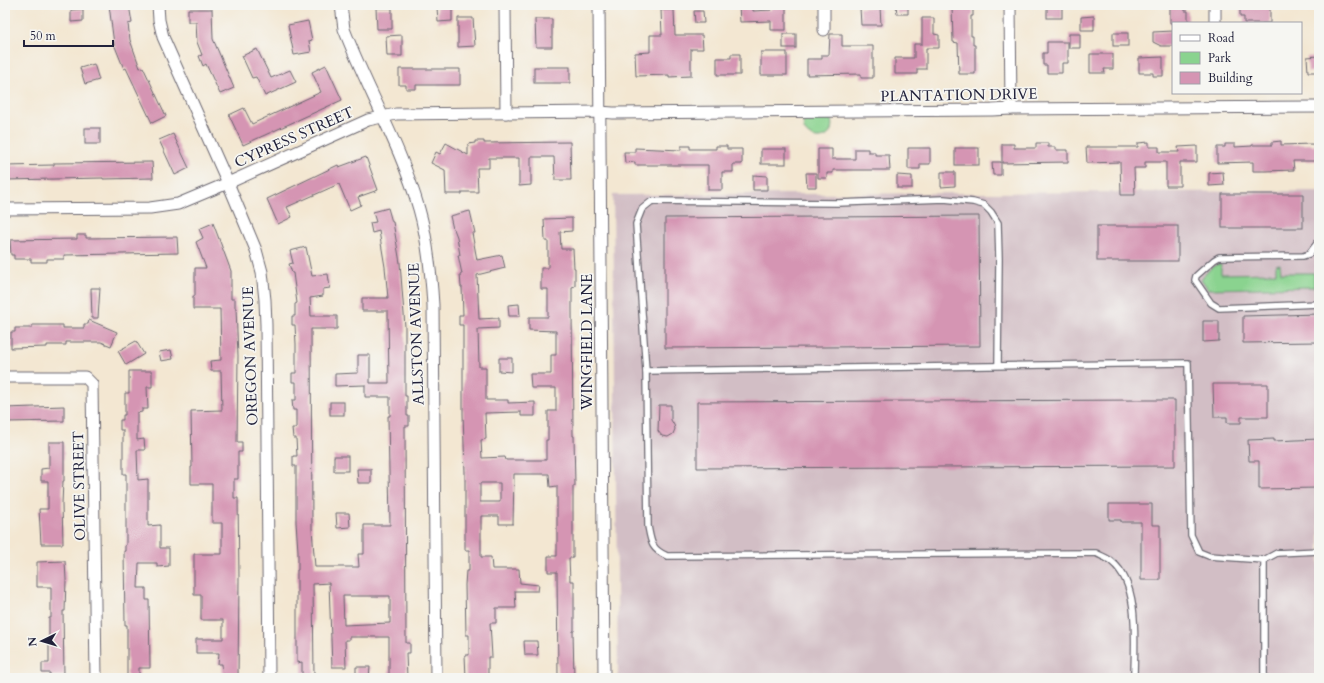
<svg xmlns="http://www.w3.org/2000/svg" width="1324" height="683" viewBox="0 0 1324 683" font-family="Cardo,serif">
<rect width="100%" height="100%" fill="#f6f6f2"/>
<filter id="ink" filterUnits="userSpaceOnUse"><feTurbulence type="fractalNoise" baseFrequency=".025" numOctaves="2"/><feDisplacementMap in="SourceGraphic" scale="8" xChannelSelector="R" yChannelSelector="G"/><feConvolveMatrix kernelMatrix="1 2 1 2 8 2 1 2 1" color-interpolation-filters="sRGB"/></filter>
<filter id="wash" filterUnits="userSpaceOnUse"><feTurbulence type="fractalNoise" baseFrequency=".012" numOctaves="4" result="noise"/><feDisplacementMap in="SourceGraphic" scale="16" xChannelSelector="R" yChannelSelector="G"/><feGaussianBlur stdDeviation="0.9" result="paint"/><feColorMatrix in="noise" values="0 0 0 0 0 0 0 0 0 0 0 0 0 0 0 0 0 1.4 0 .05"/><feComposite in="paint" operator="in"/></filter>
<g filter="url(#wash)">
<rect width="100%" height="100%" fill="#f3e7d2"/>
<path fill="#d2bec5" d="M1319,191V678H618L613,195Z"/>
<g fill="#8ad38f" stroke="#567a65">
<path d="M804,119H831C838,147 797,142 804,119Z"/>
<path d="M1218,264L1221,265V274L1276,273V265L1280,264L1281,273H1314V287L1208,289L1201,279L1211,268Z"/>
</g>
<g id="blocks">
<g fill="#d595b3" fill-rule="evenodd">
<path d="M109,5H129L132,23L128,24L130,40L140,68L143,67L166,116L152,123L126,68L124,69L114,44Z"/>
<path d="M739,5H753V11L771,10V7H786V30H771V21L740,22Z"/>
<path d="M896,5H908V14H897Z"/>
<path d="M952,5H973V16H971V36H973V45H975V74H959L958,43L953,42Z"/>
<rect x="1047" y="5" width="15" height="13"/>
<path d="M1170,5H1185V11H1188V23H1170Z"/>
<path d="M452,6V21L438,22L437,7Z"/>
<path d="M880,7L881,25H861L860,8Z"/>
<path d="M1270,7V23H1244V17H1240V8Z"/>
<path d="M376,8H392V29H377Z"/>
<path d="M83,9V21L71,22V10Z"/>
<path d="M188,9H212L213,39L234,88L220,94L206,64L203,66L199,56L202,55L197,42L196,22H188Z"/>
<path d="M661,10H674L675,35H702L703,49H691V76L669,77V75L636,76L635,53L650,52V35H662Z"/>
<path d="M694,11H703L704,23H695Z"/>
<path d="M1094,16V30H1081V17Z"/>
<path d="M458,18H473L475,46L458,47Z"/>
<path d="M922,18H934V34L939,35V48H926V69H917V74H895V58H914V44H922Z"/>
<path d="M535,19H552V47H536Z"/>
<path d="M308,21L312,40L309,41L311,52L294,55L288,25Z"/>
<path d="M1173,31V46H1161L1153,42V32Z"/>
<rect x="1113" y="33" width="15" height="13"/>
<rect x="783" y="34" width="13" height="14"/>
<path d="M830,34H842V46H873V78H861V74L807,75V59H822V55H829Z"/>
<rect x="1069" y="34" width="11" height="14"/>
<path d="M402,35V56H387L386,36Z"/>
<path d="M1047,42H1068V63H1062V73H1047V65H1043V53H1047Z"/>
<path d="M257,49L271,78L290,70L296,82L265,96L256,77L252,78L242,56Z"/>
<rect x="761" y="52" width="26" height="23"/>
<path d="M731,54H740V75H717V58H731Z"/>
<path d="M1090,54H1113V69H1104L1105,73H1090Z"/>
<path d="M1319,56V72H1308L1307,57Z"/>
<path d="M1163,57V76H1153V73H1139V58Z"/>
<path d="M94,64L99,80L85,84L80,68Z"/>
<path d="M326,65L342,100L243,145L229,115L244,108L252,124L321,92L312,72Z"/>
<rect x="534" y="67" width="36" height="16"/>
<path d="M399,69H460V85H416V89H406V85H399Z"/>
<rect x="85" y="128" width="15" height="16"/>
<path d="M173,134L189,168L175,175L159,140Z"/>
<path d="M475,141H484V143L570,142L571,180H555L554,157H531V185L519,186V158H489V168H477L478,192H462V194H446L445,170L431,163L436,152L440,154L446,143L468,155V144L475,143Z"/>
<path d="M1281,141V145L1312,144L1313,145H1319V161H1293L1294,170L1265,171H1253V162L1217,163V147H1225V144H1235V147L1252,146V145H1272V142Z"/>
<path d="M1149,142V147H1159V152H1179L1178,147L1197,146V162H1180V186H1166V162H1145V168H1134L1135,195H1121L1120,162L1087,163L1086,147H1138V143Z"/>
<path d="M1036,143H1048V147H1055V150H1068V162L1002,163V144H1014V148H1036Z"/>
<path d="M681,146H690V149H716V146H727V149H742V164H733V172H722V190H708V165H635V162L625,163L624,152H635V148L681,150Z"/>
<path d="M908,148H930V164H920V169H908Z"/>
<rect x="955" y="148" width="24" height="17"/>
<rect x="761" y="149" width="25" height="15"/>
<path d="M818,149H832V159H855V149H868V152H875V155H889L890,170H833V173H827V178H818Z"/>
<path d="M366,157L378,190L358,197L361,205L350,210L339,184L287,207L292,217L278,224L267,199L338,165L339,167Z"/>
<path d="M152,162L153,178L103,179V178L5,180V166L54,165V163Z"/>
<path d="M992,162H1001V175H993Z"/>
<path d="M941,172H955V186L941,187Z"/>
<path d="M1223,172L1224,185L1209,186V173Z"/>
<path d="M806,173H816V187H807Z"/>
<path d="M753,175L767,176V190H753Z"/>
<path d="M897,175L912,176V188H897Z"/>
<rect x="1222" y="194" width="81" height="34"/>
<path d="M388,208L392,222H393L400,263L405,327V396H407V416H409V426H405L406,643H410V653H406L407,678H389V637H349V640H345L346,667H332L329,583L313,584L314,678H302V662L297,663V570H298V551L296,522V466H293V456H297L296,438H293L292,428H296V410H293L292,400H296V382H292V373H296V344L295,325H292V316H295V304L297,303L293,273H292L289,264L293,263L290,251L306,247L312,276L328,274L330,288L323,289V296L310,298L311,316H337V329H311L312,529L315,567H359L358,554H364V525H390L388,416H390V397H365V385L335,386V374L358,373V355H370V383H389L388,311H362V298H388L385,267L379,231L372,233L370,223L376,222L373,212ZM343,596H390V623L344,625Z"/>
<path d="M470,211L475,233H472L477,260L502,255L505,268L477,275L479,319L499,318V328L478,329L479,367H486V400H508V403L535,402V416H521V412L485,413L486,439L481,440L482,458L505,457L506,460H546V440H548V411H556V388H531L530,374H551V355H556V331L529,330V317H548V289H541V268H548V241H545L544,219L572,218V231L560,232L561,249H573L574,268H575V286L572,287V310L573,436H574L575,486H573V558H569L570,581H574V631H573L574,678H558L557,572H548V556H557V486L550,487L549,474H514L513,524H499V516H481V557H491L492,569H519L520,583L539,585L538,591H515L516,608H496V623H490L492,657H488V678H466L465,655H469V635H466L465,585L466,571H469V550H465V473L463,414V325H459V315H463L462,287H461L460,274H462L458,255H460L457,237L454,229H453L450,216ZM480,483H500V502H480Z"/>
<path d="M979,216L980,346L665,348V218Z"/>
<path d="M213,223L231,271V299H235V308H236L238,356L237,442H242V452H238V479H234V498H238L239,579L238,678H223L222,664H218L219,653H196V639H223V620H201V595H194V554H222V523H212V484H191V467H192L191,411L222,410L221,371H211L210,361L221,360L220,309H193V296H195V268H206L196,242L203,238L199,229Z"/>
<rect x="1097" y="226" width="81" height="35"/>
<path d="M77,235H86V238L177,237L178,253L64,255V259H47V262H31V259H14V255H11L10,240L77,239Z"/>
<path d="M91,288H100L98,318H92Z"/>
<path d="M519,304L520,316H509L508,305Z"/>
<path d="M1319,314V342L1243,343V316Z"/>
<path d="M89,320L117,332L111,346L101,342H66V345H47V347L11,348V332H15V328H32V325H63V328H84V324H88Z"/>
<path d="M1203,321H1219V341L1203,342Z"/>
<path d="M136,341L144,354L126,365L118,351Z"/>
<path d="M171,350L173,359L161,361L159,352Z"/>
<path d="M499,358H512V372L499,371Z"/>
<path d="M129,371H152V387H147L148,409H142V412L137,413V440L144,439L145,450H137L138,480L148,479V526L160,525V548H169V566L157,567V563H139L138,588H146V600H149L150,668H139V678H127V625H125L124,551H125V545H126V474H123V430H120V420H123V415H125V393H129Z"/>
<path d="M1213,384H1268V417H1241V423H1227V417H1214Z"/>
<path d="M1147,400H1175V466L697,468V402Z"/>
<rect x="330" y="402" width="14" height="13"/>
<path d="M659,405H671V420L674,425L675,429L673,434L668,437L662,436L658,431Z"/>
<path d="M64,406V421L5,422V408Z"/>
<path d="M1274,439V441L1319,439V488L1259,489V461H1249L1248,440Z"/>
<path d="M49,442H64V481H63L62,504L63,544H41L39,509H48V481H41V469L49,468Z"/>
<rect x="334" y="456" width="14" height="15"/>
<path d="M357,469H371V483H358Z"/>
<path d="M1109,504H1152V525H1160V580H1141V522H1121V520H1109Z"/>
<path d="M336,513H349L350,527L337,528Z"/>
<path d="M65,561L66,580L65,611H63L64,676H50V673H42V663H49V618H51V587H37V562Z"/>
<path d="M524,641H537L538,655H525Z"/>
<path d="M356,667H370L369,678H356Z"/>
</g>
</g>
</g>
<g filter="url(#ink)">
<use href="#blocks" fill-opacity="0" stroke="#6b6770" stroke-width="1"/>
<g fill="none" stroke-linecap="round" stroke-linejoin="round">
<g stroke="#6b6770" stroke-width="8">
<g id="service">
<path d="M1319,241L1309,254L1303,256L1219,257L1214,260L1196,276L1195,280L1211,303L1219,308L1319,304"/>
<path d="M998,366L999,259L998,223L991,212L984,205L973,202L944,199L838,203L652,201L642,209L636,224L646,371L1188,363L1191,535L1199,552L1209,556L1264,560"/>
<path d="M646,371L648,526C651,542 651,549 667,556L1096,553C1101,556 1108,558 1112,562C1141,585 1134,645 1134,678"/>
<path d="M1264,678V560L1277,553L1319,551"/>
</g>
</g>
<g stroke="#6b6770" stroke-width="13">
<g id="minor">
<path d="M158,5L159,20L163,37L228,183L256,250L262,272L265,300L266,325L269,678"/>
<path d="M341,5L344,29C367,89 401,146 419,209C428,240 431,272 433,305L436,678"/>
<path d="M505,5L506,113"/>
<path d="M599,5L604,678"/>
<path d="M824,5V30"/>
<path d="M1010,5L1011,109"/>
<path d="M1215,5V23"/>
<path d="M5,209L150,208L178,204L228,183L368,120L396,114L600,112L613,113L992,110L1011,109L1319,107"/>
<path d="M5,377H85L92,384L96,678"/>
</g>
</g>
<use href="#service" stroke="#fff" stroke-width="5.5"/>
<use href="#minor" stroke="#fff" stroke-width="11"/>
</g>
</g>
<g text-anchor="middle" dominant-baseline="central" stroke-width="3.5" stroke-linejoin="round" paint-order="stroke">
<g font-size="15" fill="#22223b" stroke="#f6f6f2">
<text transform="translate(959 95) rotate(-1)">PLANTATION DRIVE</text>
<text transform="translate(294 137) rotate(-24)">CYPRESS STREET</text>
<text transform="translate(416 334) rotate(-92)">ALLSTON AVENUE</text>
<text transform="translate(587 342) rotate(-90)">WINGFIELD LANE</text>
<text transform="translate(250 356) rotate(-92)">OREGON AVENUE</text>
<text transform="translate(79 486) rotate(-91)">OLIVE STREET</text>
</g>
</g>
<rect width="1324" height="683" fill="none" stroke="#f6f6f2" stroke-width="20"/>
<rect x="1172" y="22" width="130" height="72" fill="#f6f6f2" stroke="#a1a1a9"/>
<rect x="1180" y="35" width="20" height="6" fill="#ffffff" stroke="#a1a1a9"/>
<text x="1208" y="42" font-size="12" fill="#22223b">Road</text>
<rect x="1180" y="52" width="20" height="12" fill="#8ad38f" stroke="#a1a1a9"/>
<text x="1208" y="62" font-size="12" fill="#22223b">Park</text>
<rect x="1180" y="72" width="20" height="12" fill="#d595b3" stroke="#a1a1a9"/>
<text x="1208" y="82" font-size="12" fill="#22223b">Building</text>
<g transform="translate(42 641) rotate(265)" stroke="#f6f6f2" stroke-width="3" paint-order="stroke">
<path d="M0-3L7 15L0 10L-7 15Z" fill="#22223b"/>
<text y="-6" font-size="11" font-weight="bold" text-anchor="middle" fill="#22223b">N</text>
</g>
<path d="M24 40v6h89v-6" fill="none" stroke="#22223b" stroke-width="2"/>
<text x="30" y="40" font-size="12" fill="#22223b" stroke="#f6f6f2" stroke-width="3" paint-order="stroke">50 m</text>
</svg>
